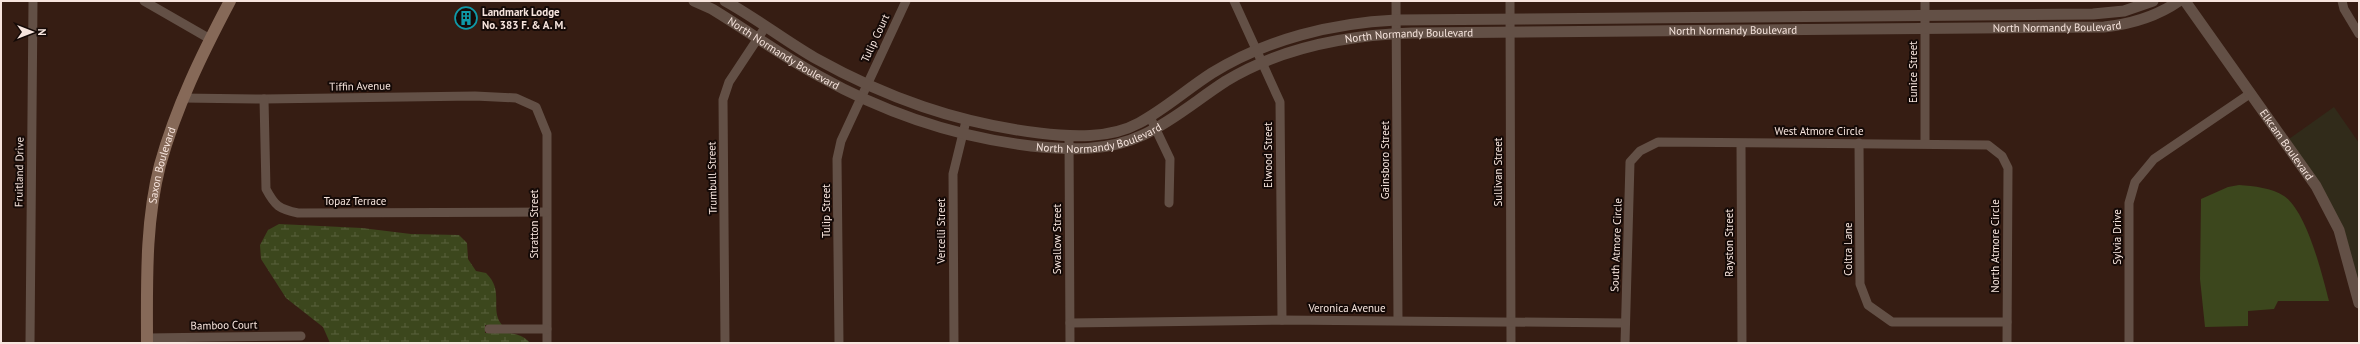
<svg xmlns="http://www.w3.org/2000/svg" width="2360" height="344" viewBox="0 0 2360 344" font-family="'PT Sans',sans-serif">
<defs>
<pattern id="wetland-marsh" width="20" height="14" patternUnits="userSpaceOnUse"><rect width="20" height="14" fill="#3c471d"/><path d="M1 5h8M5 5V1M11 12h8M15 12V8" fill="none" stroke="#59613d"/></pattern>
</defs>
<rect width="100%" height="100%" fill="#361d13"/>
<path fill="#312b1a" d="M2334,107L2359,143V285L2344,229L2289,139Z"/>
<path fill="#3c471d" d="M2239,185C2254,186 2272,188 2284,196C2307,212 2322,274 2329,301H2278L2274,309L2248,311V326L2205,327L2200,279L2201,199L2228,187Z"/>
<path fill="url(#wetland-marsh)" d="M279,224L362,228L411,234L459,235L467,243L468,259L476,271L486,273C505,291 489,310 502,325H485V333C500,333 520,330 530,343H330L323,327L286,298L261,259L260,245L268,230Z"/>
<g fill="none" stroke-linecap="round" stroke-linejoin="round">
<g stroke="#635046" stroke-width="9">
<path d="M144,1L210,39"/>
<path d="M1234,1L1280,102L1282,320"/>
<path d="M1396,1L1398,320"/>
<path d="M1510,1L1511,343"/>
<path d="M1925,1V143"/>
<path d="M2342,1L2344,9L2359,34"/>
<path d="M182,98L264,99L475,96L516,98L536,107L547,134V343"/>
<path d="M264,99L266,189C275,206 279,209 298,213L546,212"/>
<path d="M1150,117L1170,159L1169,203"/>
<path d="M1069,136L1070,343"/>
<path d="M1859,143L1860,284L1868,305L1892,322H2007"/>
<path d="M1741,144L1742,343"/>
<path d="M1070,323L1282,320L1625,323"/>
<path d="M489,329H547"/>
<path d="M147,338L301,336"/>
<path d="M30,343L33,1"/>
<path d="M725,343L723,100L729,82L766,26"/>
<path d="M839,343L837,159L841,141L906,1"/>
<path d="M954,343L953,174L966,121"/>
<path d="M1625,343L1630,162L1640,151L1658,142L1988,145L2002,156L2008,168L2007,343"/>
<path d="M2129,343V203L2135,182L2154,159L2251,93"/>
</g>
<g stroke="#635046" stroke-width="11">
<path id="s1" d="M694,1L712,9C748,31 782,56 819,76C885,113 956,137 1031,146C1070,150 1107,152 1143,135C1173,121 1198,99 1226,81C1282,47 1347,35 1412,33L2104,27C2132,24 2156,17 2179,1"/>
<path d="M725,1C756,18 784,40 815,58C887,98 957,123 1039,133C1071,137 1110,139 1139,123C1165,109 1187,89 1212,73C1267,39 1333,23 1396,20L2093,14L2124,11L2153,1"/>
<path id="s2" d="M2185,1L2316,186L2339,230L2359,303"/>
</g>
<path stroke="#866958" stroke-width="12" id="s3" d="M147,343C147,284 145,223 160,165C176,107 202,54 230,1"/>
</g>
<defs>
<g id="building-ring" transform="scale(1.15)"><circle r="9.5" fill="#150a07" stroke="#0f9aa8" stroke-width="1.5"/><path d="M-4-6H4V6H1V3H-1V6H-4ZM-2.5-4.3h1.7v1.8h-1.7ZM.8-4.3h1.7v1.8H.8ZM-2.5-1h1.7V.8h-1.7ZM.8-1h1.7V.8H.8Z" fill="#0f9aa8"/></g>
</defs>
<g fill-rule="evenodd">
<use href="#building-ring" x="466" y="18"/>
</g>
<g text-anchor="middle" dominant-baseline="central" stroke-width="4" stroke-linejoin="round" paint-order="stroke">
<g font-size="11" font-weight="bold" fill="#f7e5de" stroke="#150a07" text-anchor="start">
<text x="482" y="12">Landmark Lodge<tspan x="482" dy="13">No. 383 F. &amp; A. M.</tspan></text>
</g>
<g font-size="11" fill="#f7e5de" stroke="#150a07">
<text stroke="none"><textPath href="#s1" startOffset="1423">North Normandy Boulevard</textPath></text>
<text stroke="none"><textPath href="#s1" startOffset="1099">North Normandy Boulevard</textPath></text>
<text stroke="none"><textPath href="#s1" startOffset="775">North Normandy Boulevard</textPath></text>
<text transform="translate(875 38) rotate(-65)">Tulip Court</text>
<text stroke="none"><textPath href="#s1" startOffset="104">North Normandy Boulevard</textPath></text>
<text transform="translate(1913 72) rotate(-90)">Eunice Street</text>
<text transform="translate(360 86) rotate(-1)">Tiffin Avenue</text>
<text x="1819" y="131">West Atmore Circle</text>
<text stroke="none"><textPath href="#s1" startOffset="440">North Normandy Boulevard</textPath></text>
<text stroke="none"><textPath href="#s2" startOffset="176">Elkcam Boulevard</textPath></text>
<text transform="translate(1268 155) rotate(-90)">Elwood Street</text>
<text transform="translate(1385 160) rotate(-90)">Gainsboro Street</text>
<text stroke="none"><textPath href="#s3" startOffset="179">Saxon Boulevard</textPath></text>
<text transform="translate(19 172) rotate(-89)">Fruitland Drive</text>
<text transform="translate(1498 172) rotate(-90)">Sullivan Street</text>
<text transform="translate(712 178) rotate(-91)">Trumbull Street</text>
<text x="355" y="201">Topaz Terrace</text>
<text transform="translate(826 211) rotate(-90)">Tulip Street</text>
<text transform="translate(534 224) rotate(-90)">Stratton Street</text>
<text transform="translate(941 231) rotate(-90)">Vercelli Street</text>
<text transform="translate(2117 237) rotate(-90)">Sylvia Drive</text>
<text transform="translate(1057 239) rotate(-90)">Swallow Street</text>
<text transform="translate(1729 243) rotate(-90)">Rayston Street</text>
<text transform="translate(1616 245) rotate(-88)">South Atmore Circle</text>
<text transform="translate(1995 246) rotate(-90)">North Atmore Circle</text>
<text transform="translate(1848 249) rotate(-90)">Coltra Lane</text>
<text x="1347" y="308">Veronica Avenue</text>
<text transform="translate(224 325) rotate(-1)">Bamboo Court</text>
</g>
</g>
<rect width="2360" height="344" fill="none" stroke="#f7e5de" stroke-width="4"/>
<g transform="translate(32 32) rotate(90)" stroke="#150a07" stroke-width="3" paint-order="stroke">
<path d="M0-3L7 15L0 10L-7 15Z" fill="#f7e5de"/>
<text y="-6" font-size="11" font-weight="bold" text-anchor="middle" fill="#f7e5de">N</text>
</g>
</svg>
